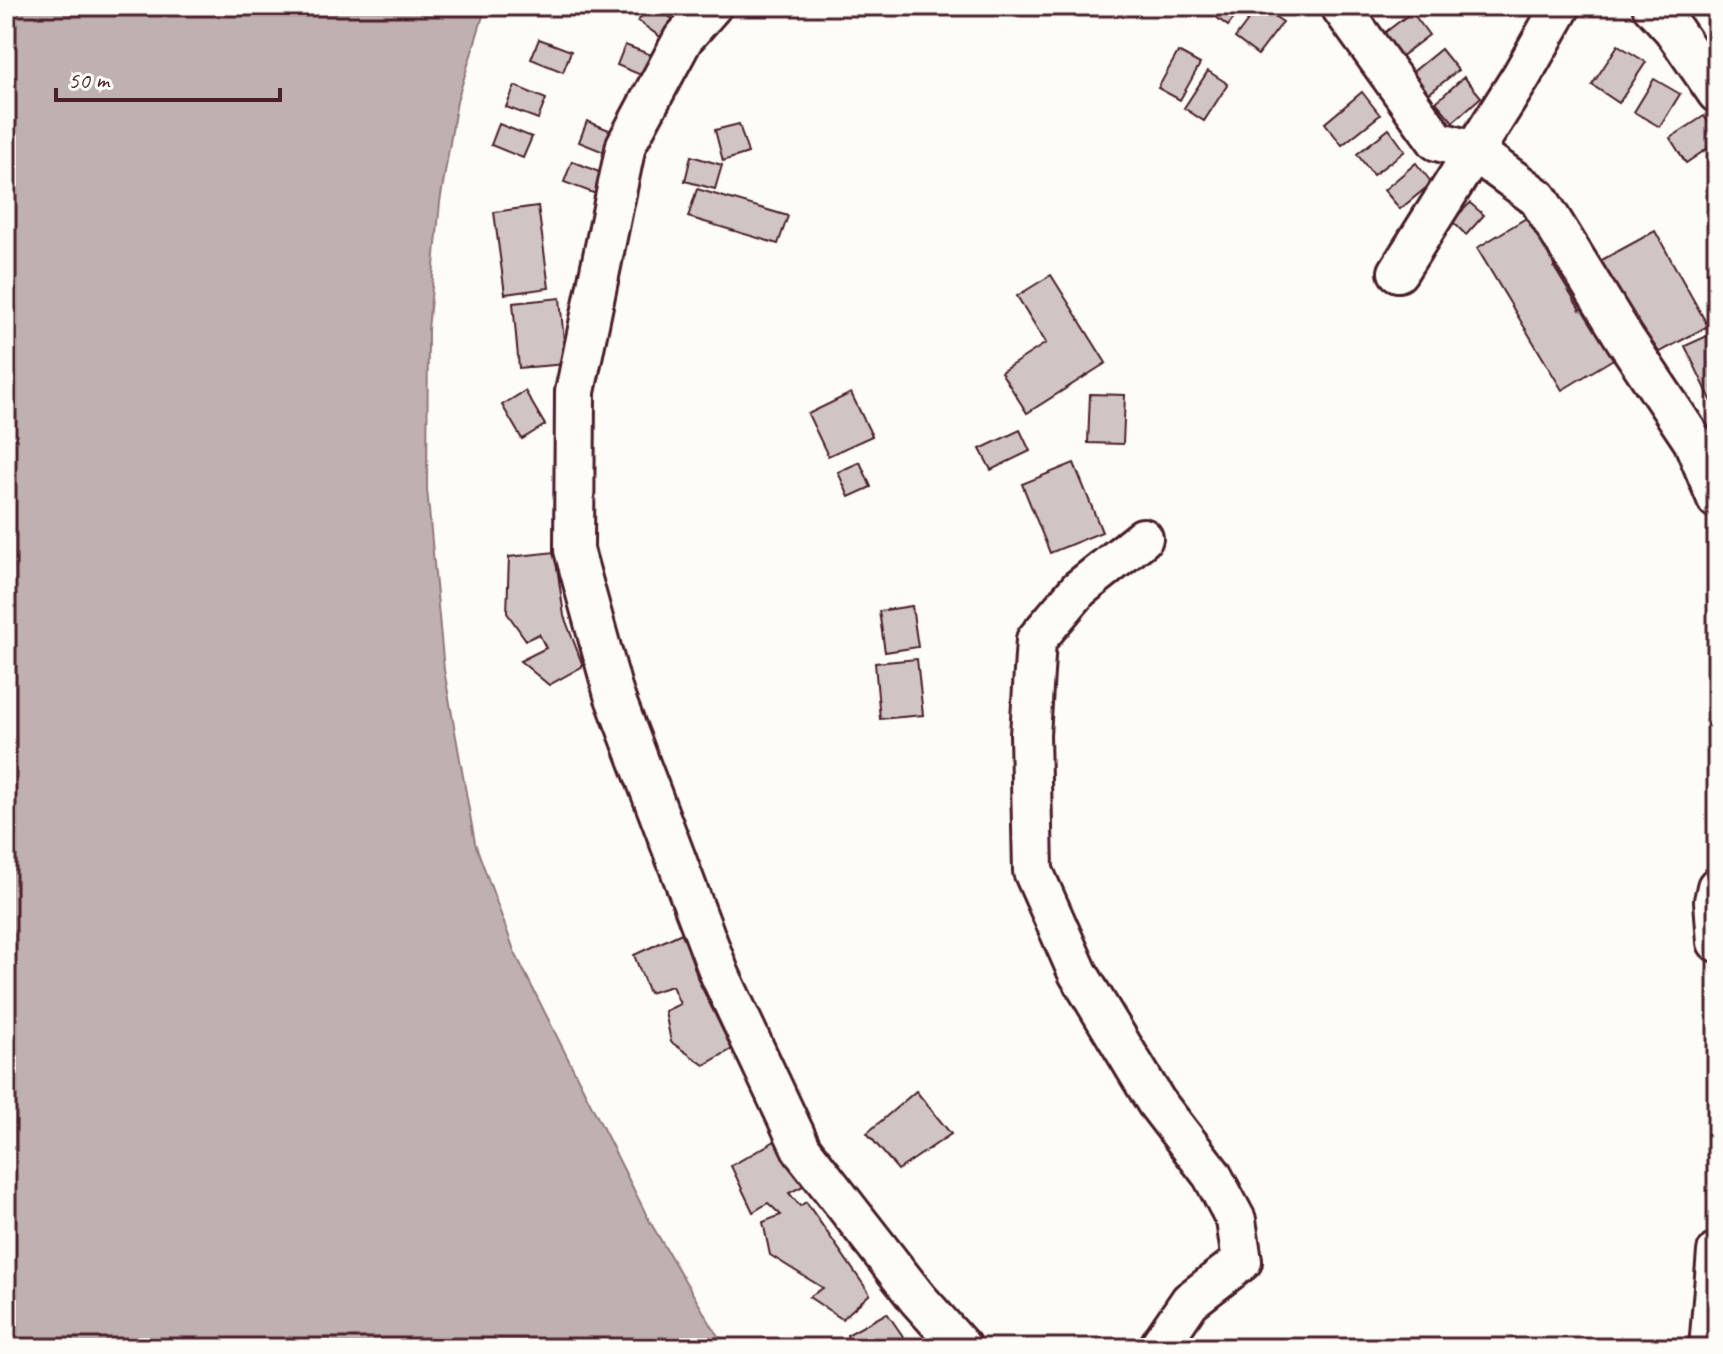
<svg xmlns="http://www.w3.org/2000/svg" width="1723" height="1354" viewBox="0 0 1723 1354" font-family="Caveat,sans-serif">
<rect width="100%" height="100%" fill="#fdfcf7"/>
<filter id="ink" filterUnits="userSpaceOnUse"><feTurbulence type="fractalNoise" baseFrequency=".0125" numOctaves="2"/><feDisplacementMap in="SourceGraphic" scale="16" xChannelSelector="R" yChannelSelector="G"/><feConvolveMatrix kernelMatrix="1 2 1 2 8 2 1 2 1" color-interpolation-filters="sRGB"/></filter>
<g filter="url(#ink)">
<path fill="#c0b1b1" stroke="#91777b" stroke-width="2" d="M6,6H486L457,101L440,202L428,330L427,489L444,670L475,843L515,953L650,1222L725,1348H6Z"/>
<g fill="#d0c5c4" stroke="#4a1f2b" stroke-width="2">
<path d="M649,6H655L678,23L666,41L638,21Z"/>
<path d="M1212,6H1243L1228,26L1208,11Z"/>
<path d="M1259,6L1283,22L1258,55L1235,38Z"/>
<path d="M1356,6H1384L1366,20Z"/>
<path d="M1412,12L1429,35L1396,60L1379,37Z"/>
<path d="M1717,14V38L1706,21Z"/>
<path d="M539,39L571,51L563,72L531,59Z"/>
<path d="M625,45L657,57L648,78L617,65Z"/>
<path d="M1618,45L1646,62L1619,103L1592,85Z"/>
<path d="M1441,49L1458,70L1426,96L1409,75Z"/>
<path d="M1178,52L1200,64L1180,100L1158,88Z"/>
<path d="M1208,71L1228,84L1204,121L1184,108Z"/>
<path d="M1464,77L1481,97L1453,122L1436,102Z"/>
<path d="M1654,79L1680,94L1660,127L1634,112Z"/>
<path d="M515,86L546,99L538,119L506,107Z"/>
<path d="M1362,92L1380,115L1342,145L1325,123Z"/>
<path d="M1704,116L1717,134V142L1686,163L1670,138Z"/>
<path d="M587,121L619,134L611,155L579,142Z"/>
<path d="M499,124L532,137L523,158L491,145Z"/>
<path d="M739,124L748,153L723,161L715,130Z"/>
<path d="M1389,129L1405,151L1373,175L1357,154Z"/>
<path d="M691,156L722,165L715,189L685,181Z"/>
<path d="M572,161L604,174L596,194L564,182Z"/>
<path d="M1416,163L1432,183L1400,209L1384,190Z"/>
<path d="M697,189L788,216L778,244L688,217Z"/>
<path d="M1470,203L1484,215L1466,235L1452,221Z"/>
<path d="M538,206L549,288L505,294L494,212Z"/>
<path d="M1536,212L1565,260L1554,267L1580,310L1590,304L1620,355L1562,390L1477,248Z"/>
<path d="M1655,231L1708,326L1653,356L1600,261Z"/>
<path d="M1051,275L1106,363L1027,413L1001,372L1046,343L1017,296Z"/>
<path d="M560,298L566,364L519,368L513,303Z"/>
<path d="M1707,336L1717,356V402L1713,404L1685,346Z"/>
<path d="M525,391L545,425L522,439L502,405Z"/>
<path d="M851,393L872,436L828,456L808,414Z"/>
<path d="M1090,394L1125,395L1123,444L1088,443Z"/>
<path d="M1020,430L1030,451L991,470L980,449Z"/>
<path d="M860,462L871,487L849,497L838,472Z"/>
<path d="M1074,463L1102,532L1050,553L1022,484Z"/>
<path d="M555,552L564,616L583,666L549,685L520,661L546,648L539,634L526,640L507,613L509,557Z"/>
<path d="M912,606L918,647L885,652L879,611Z"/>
<path d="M917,659L923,715L880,719L875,663Z"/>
<path d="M684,932L698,980L732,1049L704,1065L671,1042L665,1011L680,1004L672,986L649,993L634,955Z"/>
<path d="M916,1091L951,1134L898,1170L867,1133Z"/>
<path d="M775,1141L803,1186L789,1193L800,1206L806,1202L870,1294L842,1319L809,1297L823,1288L770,1255L763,1222L781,1215L768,1203L753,1212L731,1166Z"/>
<path d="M887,1313L911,1348H851L847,1335Z"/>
</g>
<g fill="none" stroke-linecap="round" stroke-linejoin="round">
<g stroke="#4a1f2b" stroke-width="44">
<g id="minor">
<path d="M712,6L683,39L626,145L575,392L574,550L614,695L720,975L802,1150L918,1299L962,1348"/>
<path d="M1340,6L1437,141L1474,151L1538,198L1625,339L1693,441L1717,499"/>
<path d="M1652,6L1673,29L1717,93"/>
<path d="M1398,272L1522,75L1561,6"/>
<path d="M1143,538L1079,589L1036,640L1030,735L1033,871L1078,973L1156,1102L1212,1175L1236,1220L1242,1261L1190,1301L1160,1345V1348"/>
<path d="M1717,887L1714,901L1717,942"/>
<path d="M1709,1348L1717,1252"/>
</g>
</g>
<use href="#minor" stroke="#fdfcf7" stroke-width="38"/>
</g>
</g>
<rect width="1723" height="1354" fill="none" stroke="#fdfcf7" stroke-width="32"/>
<rect x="16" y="16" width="1691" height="1322" fill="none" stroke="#4a1f2b" stroke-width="3" filter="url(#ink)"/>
<path d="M56 88v12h224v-12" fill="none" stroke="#4a1f2b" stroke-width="4"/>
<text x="68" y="88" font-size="24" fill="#4a1f2b" stroke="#fdfcf7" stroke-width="6" paint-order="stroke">50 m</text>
</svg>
